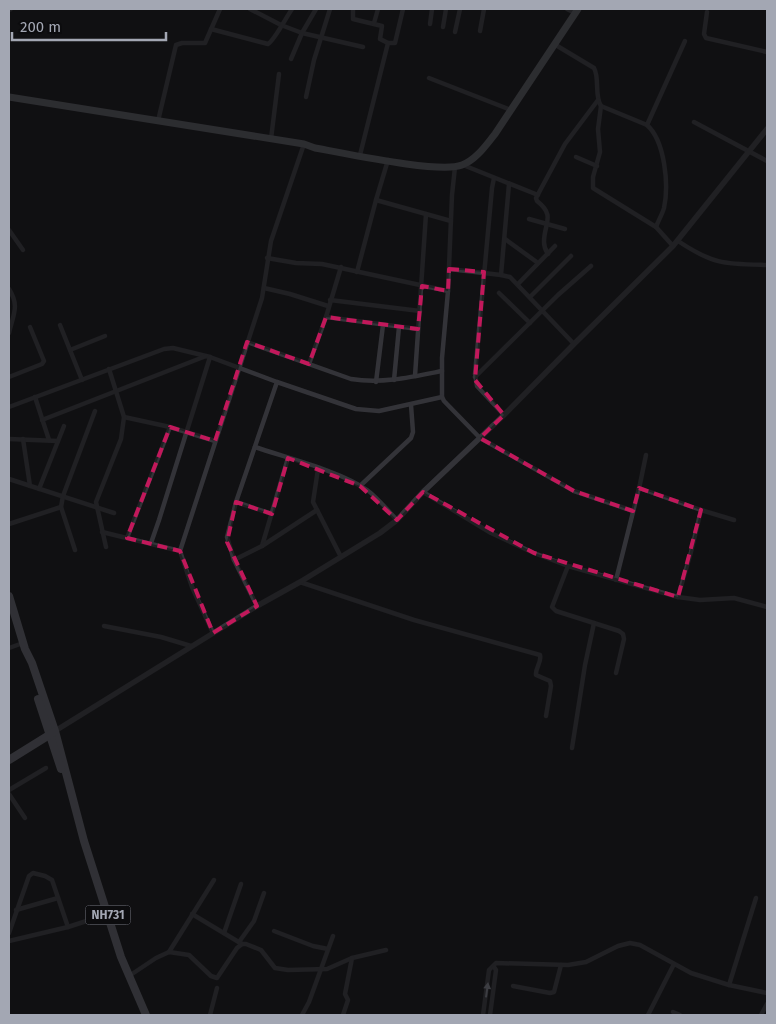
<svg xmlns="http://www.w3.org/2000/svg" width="776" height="1024" viewBox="0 0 776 1024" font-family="'Fira Sans',sans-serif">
<rect width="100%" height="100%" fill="#111113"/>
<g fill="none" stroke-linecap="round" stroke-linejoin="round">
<g stroke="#333338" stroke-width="4.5">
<path d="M250,9L281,25L302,33L363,47"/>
<path d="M353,9V19L382,26L380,39L388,43"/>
<path d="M567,9L575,13"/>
<path d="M707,12L704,34L706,38L767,52"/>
<path d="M374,23L378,9"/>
<path d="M430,24L432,9"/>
<path d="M443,27L446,9"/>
<path d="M211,29L268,44C274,41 287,16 292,9"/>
<path d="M480,31L484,9"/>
<path d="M455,32L460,9"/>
<path d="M554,44L594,68C600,79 594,95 601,106L647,125C665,141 669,185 664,208C662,215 658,221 656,227"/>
<path d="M291,59L302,33L316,9"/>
<path d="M429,78L511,110"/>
<path d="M306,97L314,60L330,9"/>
<path d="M601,106L598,129L600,152L593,177V188L656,227L673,246"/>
<path d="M158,121L176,45L182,43H205L220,9"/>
<path d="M694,122L767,161"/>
<path d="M647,125L685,41"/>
<path d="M271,139L279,74"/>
<path d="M360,155L388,43H395L403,9"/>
<path d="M576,157L597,166"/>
<path d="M463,165L538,195"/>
<path d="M455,167L452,195L448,291L442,358V397L444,401L480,438L574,491L633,511"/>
<path d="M494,178L492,188L475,374L477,386L504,415"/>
<path d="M376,200L451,221"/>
<path d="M529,219L565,229"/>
<path d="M9,230L23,250"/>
<path d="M505,239L538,263"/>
<path d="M678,241C714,265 725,264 767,265"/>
<path d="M548,254C546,251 544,246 544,242C544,223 556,216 537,201L536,198L565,144L598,100"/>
<path d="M267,258L296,263L322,264L448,291"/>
<path d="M449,269L501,275L510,277L574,344"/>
<path d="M357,272L376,200L388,160"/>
<path d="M501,275L509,184"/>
<path d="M518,284L555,246"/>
<path d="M264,288L290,294L328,306"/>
<path d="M9,289C20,306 13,315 9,333"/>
<path d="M499,293L530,323"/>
<path d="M530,297L571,256"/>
<path d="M330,300L420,311"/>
<path d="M326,317L418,329"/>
<path d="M60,325L82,380"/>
<path d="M247,342L351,379C382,384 412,377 442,371"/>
<path d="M70,350L105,336"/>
<path d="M309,364L326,317L341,267"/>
<path d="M415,376L426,214"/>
<path d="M9,377L42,364L44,361L30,327"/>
<path d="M475,377L558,295L591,266"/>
<path d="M394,380L399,327"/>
<path d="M376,382L383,325"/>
<path d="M35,397L49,440"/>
<path d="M9,407L164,349L173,348L210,357L277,382L356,409L379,411L442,397"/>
<path d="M124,417L170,427L215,441"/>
<path d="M42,420L206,356"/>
<path d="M9,439L58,441"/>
<path d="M23,439L30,486"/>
<path d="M255,447C287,458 340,471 367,490C378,498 387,510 397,520"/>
<path d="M318,469L313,502L341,557"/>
<path d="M9,479L114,513"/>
<path d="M360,486L411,438L413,432L411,405"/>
<path d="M639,488L701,510L734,520"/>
<path d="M39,489L64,426"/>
<path d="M423,492L491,533L534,553L568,566L678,597L700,600L734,598L767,607"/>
<path d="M236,502L272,514"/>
<path d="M9,524L61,507"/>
<path d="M102,532L180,551"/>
<path d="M127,538L170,427"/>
<path d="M151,543L159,520L210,357"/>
<path d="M262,546L288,458"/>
<path d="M106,547L96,502L121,439L124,417L109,369"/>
<path d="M75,550L61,507L63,496L95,411"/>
<path d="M234,560L262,546L317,510"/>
<path d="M568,566L552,607L556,611L619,631L623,634L624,639L616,673"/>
<path d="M616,580L640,484L646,455"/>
<path d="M300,582L414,620L540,655C542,662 535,668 536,675L550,681L551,686L546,716"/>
<path d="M678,597L691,552L701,510"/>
<path d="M257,606L234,560L227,537L236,502L277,382"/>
<path d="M104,626L161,637L191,646"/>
<path d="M213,633L192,587L180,551L262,298L271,241L304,144"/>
<path d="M9,648L23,643"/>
<path d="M572,748L585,665L594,623"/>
<path d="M9,790L46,768"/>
<path d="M9,794L25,818"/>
<path d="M16,910L58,898"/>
<path d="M192,914L242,944"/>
<path d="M274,931L313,946L328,949"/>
<path d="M9,933L29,876L33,873L45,876L52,880L68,927"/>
<path d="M224,933L241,884"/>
<path d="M9,941L68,927L108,914"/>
<path d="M239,942L254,921L264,893"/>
<path d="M169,952L214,880"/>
<path d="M129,976L156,958L169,952L189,955L211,976L217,978L237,948L242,944H246L261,950L275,968L288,970L327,969L352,958L386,950"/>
<path d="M729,985L756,898"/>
<path d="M513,986L550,993L554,992L561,965"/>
<path d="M673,1012L680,1015"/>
<path d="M210,1015L217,988"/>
<path d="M302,1015L309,1002L333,936"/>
<path d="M343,1015L348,1000L345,994L352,958"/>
<path d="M483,1015L489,970L496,963L568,965L586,962L618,946L630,943L640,945L691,973L729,985L767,993"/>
<path d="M490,1015L496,970L494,967"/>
<path d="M648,1015L674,964"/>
<path d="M761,1015L767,1004"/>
</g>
<g stroke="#333338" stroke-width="5.5">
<path d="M9,9H10"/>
<path d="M55,731L257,606L300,582L380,533L397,520L423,492L504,415L574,344L673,246L767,129"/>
</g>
<path stroke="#4f5056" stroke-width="7" d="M9,97L304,144L315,148C344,153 440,174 462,165C476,160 486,145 495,134L578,9"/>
<g stroke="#57585f" stroke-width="8">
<path d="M9,596L25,649L32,663L55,731L84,841L121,957L146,1015"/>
<path d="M38,699L61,769"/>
<path d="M9,760L54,732"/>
</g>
</g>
<defs><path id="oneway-solid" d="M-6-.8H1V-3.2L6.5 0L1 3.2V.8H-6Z" transform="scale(1.25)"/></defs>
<use fill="#71737c" href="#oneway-solid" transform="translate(487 990) rotate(-82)"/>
<path d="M0 0H776V1024H0ZM449,269L484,272L475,380L504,415L480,438L574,491L633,511L639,488L701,510L678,597L534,553L423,492L397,520L360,486L288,458L272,514L236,502L227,542L257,606L213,633L180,551L127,538L170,427L215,441L247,342L309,364L326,317L418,329L422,286L448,291Z" fill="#111113" fill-opacity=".55" fill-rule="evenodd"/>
<path fill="none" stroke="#c2185b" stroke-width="4" stroke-dasharray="10 6" stroke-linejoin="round" d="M449,269L484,272L475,380L504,415L480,438L574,491L633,511L639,488L701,510L678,597L534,553L423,492L397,520L360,486L288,458L272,514L236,502L227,542L257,606L213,633L180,551L127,538L170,427L215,441L247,342L309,364L326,317L418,329L422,286L448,291Z"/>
<g text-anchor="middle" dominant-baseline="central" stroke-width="4" stroke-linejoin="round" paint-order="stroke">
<rect fill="#0c0c0e" stroke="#767882" stroke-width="1" x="85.5" y="905.5" width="45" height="19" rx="4"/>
<g font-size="12" font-weight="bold" fill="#a3a7b3">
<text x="108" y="915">NH731</text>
</g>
</g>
<rect width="776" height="1024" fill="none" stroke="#a3a7b3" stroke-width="20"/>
<path d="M12 32v8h154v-8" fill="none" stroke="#a3a7b3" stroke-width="2.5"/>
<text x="20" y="32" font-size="15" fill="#a3a7b3" stroke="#0c0c0e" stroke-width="4" paint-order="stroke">200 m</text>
</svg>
